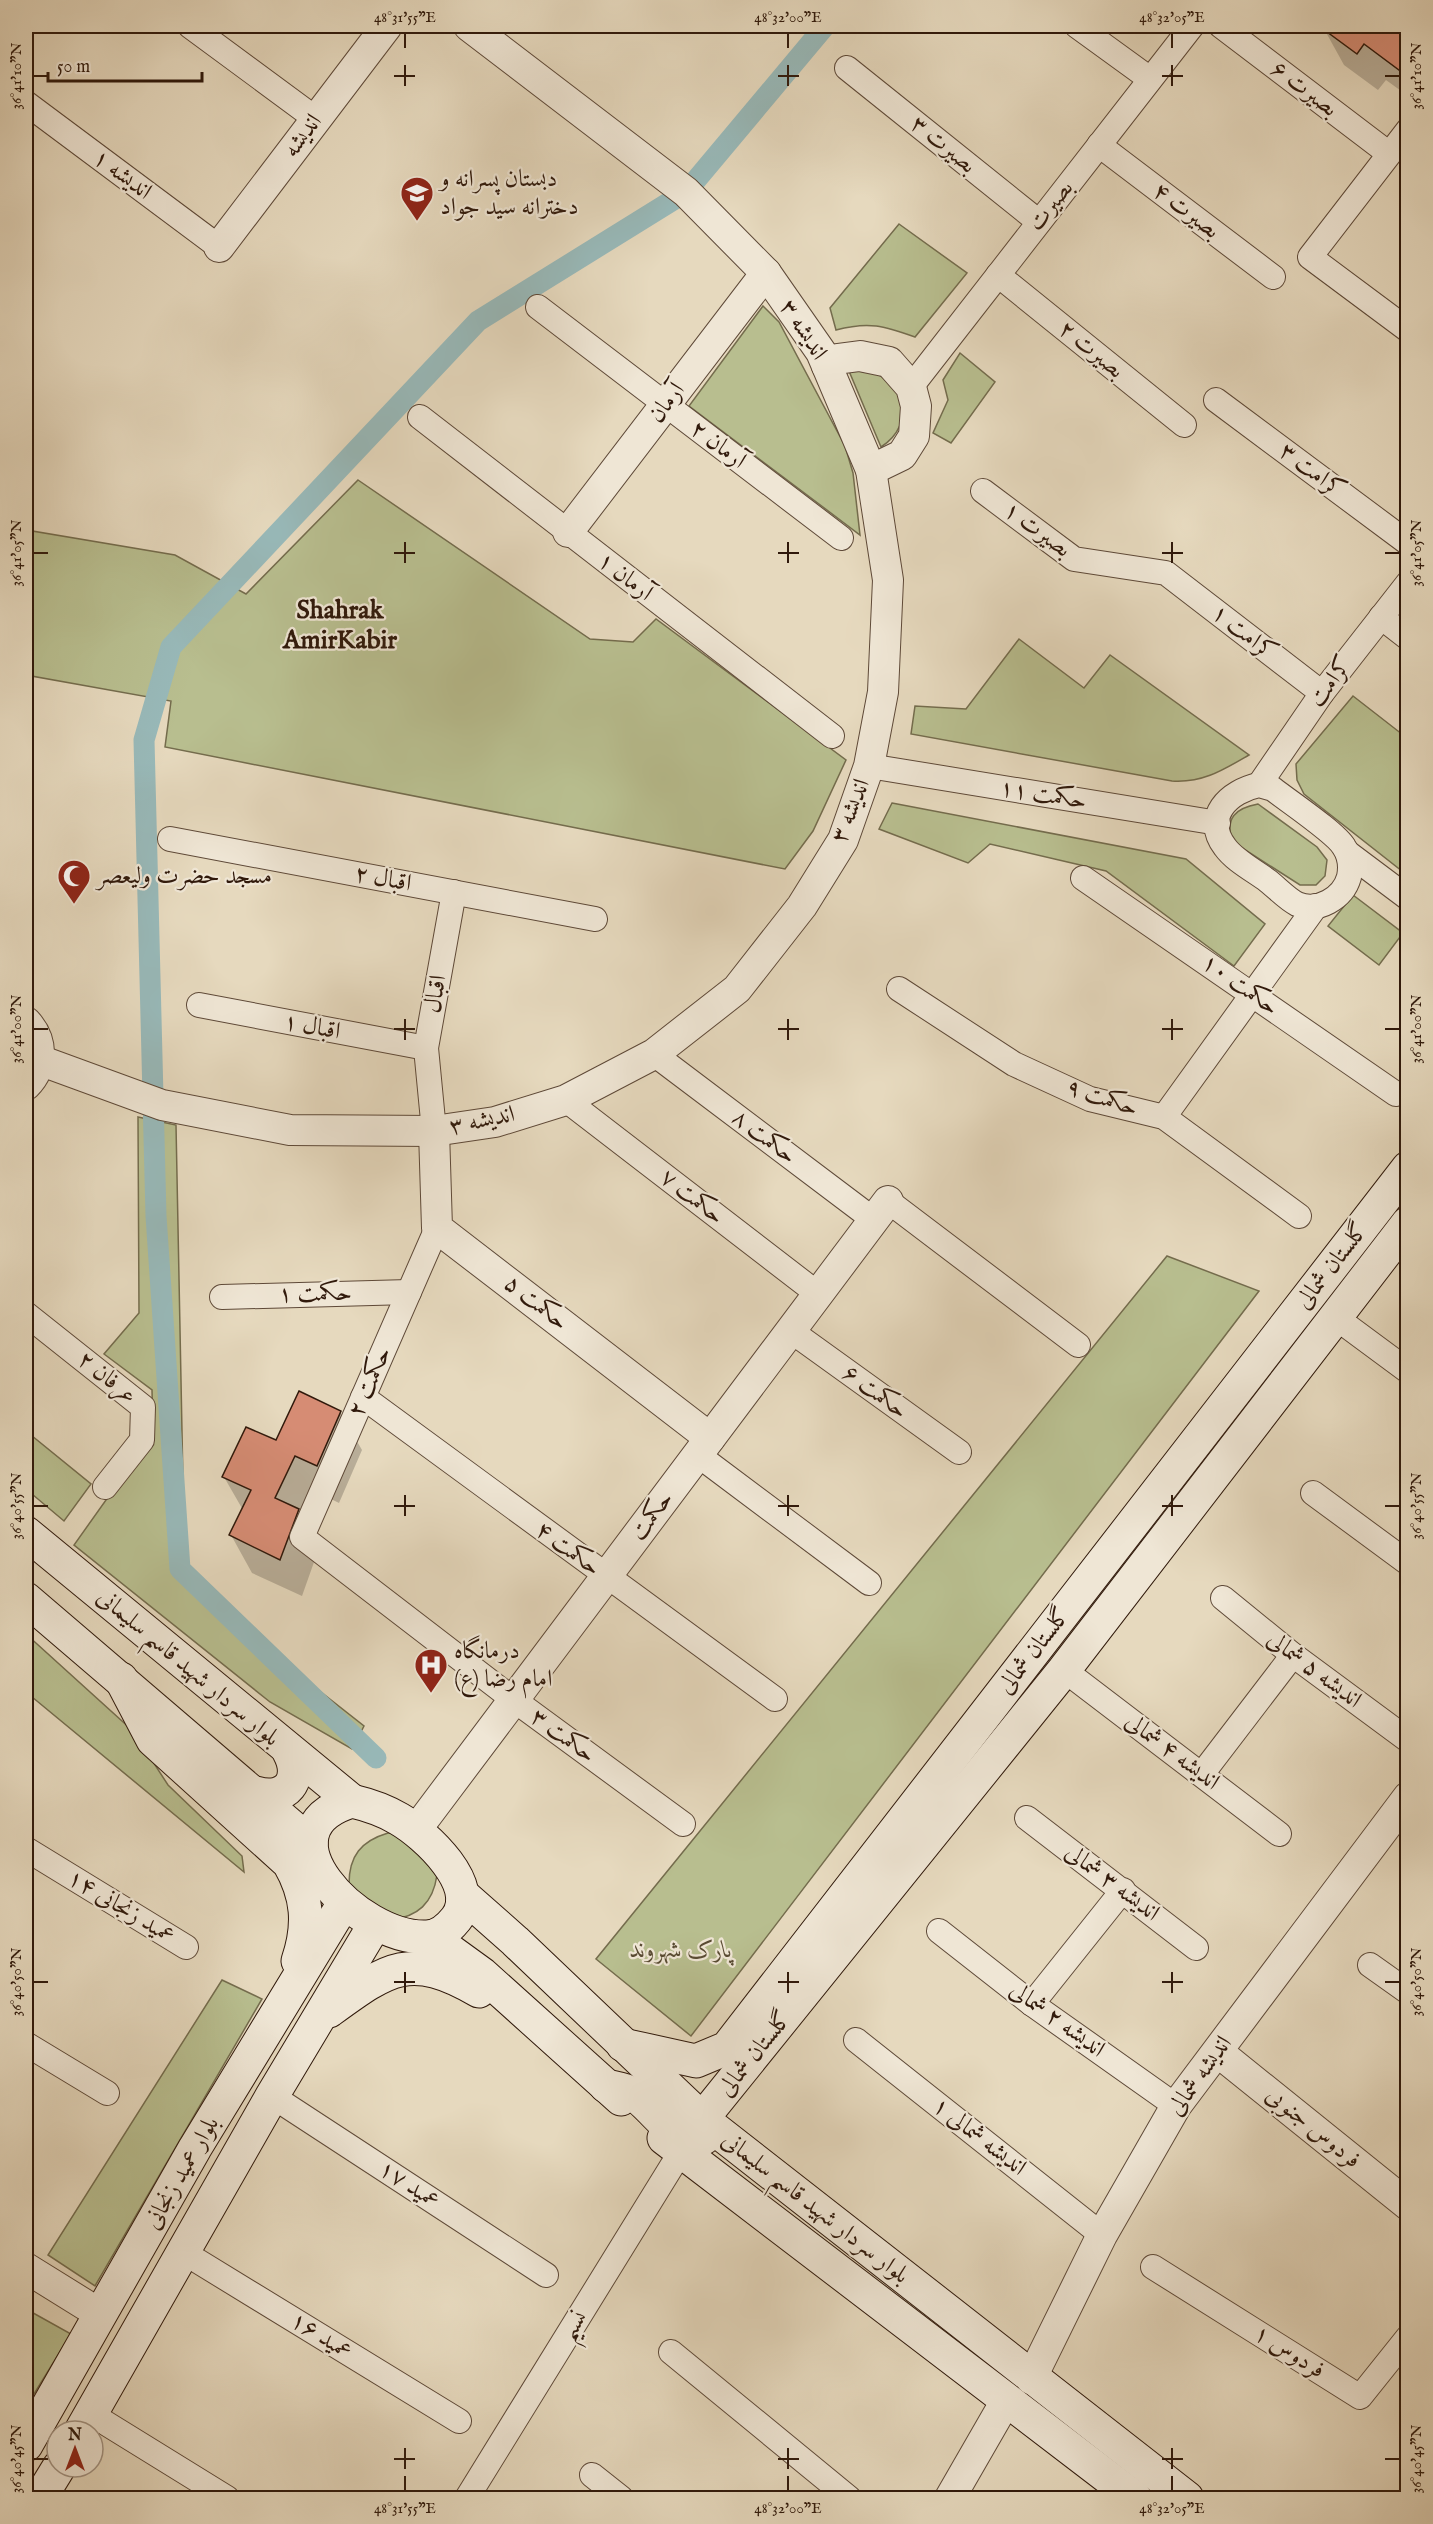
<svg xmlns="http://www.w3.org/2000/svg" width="1433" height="2524" viewBox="0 0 1433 2524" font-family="'IM FELL English',Amiri,serif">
<rect width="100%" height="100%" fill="#e6d9be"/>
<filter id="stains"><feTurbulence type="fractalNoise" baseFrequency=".00333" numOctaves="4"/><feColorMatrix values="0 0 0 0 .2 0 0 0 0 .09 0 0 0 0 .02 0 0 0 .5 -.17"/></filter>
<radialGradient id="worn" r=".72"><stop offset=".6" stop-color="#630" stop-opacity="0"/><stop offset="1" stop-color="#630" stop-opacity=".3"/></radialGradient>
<g fill="#b8be8f" stroke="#746c4d" stroke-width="1.5">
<path d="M899,224L967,273L915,337C884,326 869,321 836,330L830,308Z"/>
<path d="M763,306L779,322L845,446L853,473L860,535L689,406Z"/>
<path d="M960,353L995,382L951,443L933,433L948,400L943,380Z"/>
<path d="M864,369C904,379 918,423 881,447L849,371Z"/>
<path d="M358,480L590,639L633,642L656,619L846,760L813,831L785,869L165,747L171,701L26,675V530L175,555L246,594Z"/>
<path d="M1019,639L1084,688L1110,655L1249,755C1223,770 1203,783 1172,781L911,734L915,706L966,709Z"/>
<path d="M1353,696L1407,738V875L1304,794L1297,780L1296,764Z"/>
<path d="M892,803L1186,859L1265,924L1234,966L1106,871L990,844L968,863L879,829Z"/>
<path d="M1258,804L1317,847L1327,860L1325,876L1316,885H1300L1233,842C1224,818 1236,808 1258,804Z"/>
<path d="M1353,895L1403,933L1379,965L1328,926Z"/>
<path d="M138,1117L176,1125L185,1585L364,1726L352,1749L270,1702L74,1545L153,1434L152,1390L104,1354L139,1313Z"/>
<path d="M1167,1256L1259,1291L691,2036L596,1959Z"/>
<path d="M26,1431L91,1484L64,1521L26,1489Z"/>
<path d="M26,1634L133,1731L168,1785L242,1856L244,1872L26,1692Z"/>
<path d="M388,1833H402L437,1875C433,1903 418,1917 390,1920L349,1884C349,1856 361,1841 388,1833Z"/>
<path d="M222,1980L262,1999L95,2286L48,2255Z"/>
<path d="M26,2309L71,2334L26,2407Z"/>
</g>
<g fill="#0003">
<path d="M1278,26H1297L1290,34Z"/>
<path d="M1324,26H1398L1401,28L1408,26V96L1386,80L1378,90L1344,65L1323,27Z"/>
<path d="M340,1412L362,1450L339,1503L317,1492L303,1520L319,1548L302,1596L252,1573L231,1535L243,1510L224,1477L276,1442Z"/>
</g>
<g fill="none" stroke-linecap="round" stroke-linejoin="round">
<path stroke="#98b9b9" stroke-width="21" d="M376,1758L180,1569L156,1216L144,740L171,647L478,321L686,192L825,26"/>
</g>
<g fill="#d68c74" stroke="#30190b" stroke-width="1.5">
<path d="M1319,26H1407V76L1364,44L1357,54Z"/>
<path d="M299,1391L341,1411L317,1466L295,1456L275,1498L299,1509L280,1560L229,1535L251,1490L222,1477L246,1427L276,1440Z"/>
</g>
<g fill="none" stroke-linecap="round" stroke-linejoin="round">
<g stroke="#5e4938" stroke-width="26">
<g id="minor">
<path d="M190,26L316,119"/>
<path d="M1077,26L1150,79"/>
<path d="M1221,26L1388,153"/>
<path d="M847,68L1039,222"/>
<path d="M26,103L219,247"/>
<path d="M1408,130L1310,257L1408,330"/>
<path d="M1099,145L1273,277"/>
<path d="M998,275L1184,425"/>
<path d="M538,307L841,538"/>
<path d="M911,387L1192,26"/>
<path d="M1216,400L1408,543"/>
<path d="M420,417L832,736"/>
<path d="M983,491L1074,559L1166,573L1322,693"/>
<path d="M1381,617L1408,638"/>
<path d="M869,766L1218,823"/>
<path d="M1259,785L1273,789C1288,801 1336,833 1344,847C1350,856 1351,867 1349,877C1343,898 1318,913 1297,904C1287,899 1277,888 1268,881C1255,871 1235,861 1225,847C1202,817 1229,791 1259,785Z"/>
<path d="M1259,785L1322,693L1408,583"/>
<path d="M170,839L595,919"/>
<path d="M1348,853L1408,898"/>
<path d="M1083,878L1396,1094"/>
<path d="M899,989L1014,1064L1090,1099L1164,1117L1299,1216"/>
<path d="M199,1005L426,1048"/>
<path d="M654,1054L874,1220"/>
<path d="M566,1100L818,1294"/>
<path d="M1164,1117L1316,906"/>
<path d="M434,1131L426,1048L454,892"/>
<path d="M888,1201L1078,1345"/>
<path d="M437,1228L302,1537L514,1700L683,1824"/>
<path d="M222,1297L409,1292"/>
<path d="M26,1314L143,1407L142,1440L105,1487"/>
<path d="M1335,1317L1408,1371"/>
<path d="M791,1331L959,1452"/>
<path d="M363,1397L775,1699"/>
<path d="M698,1455L869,1583"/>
<path d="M1313,1493L1408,1563"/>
<path d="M1223,1598L1293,1655L1408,1740"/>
<path d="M1064,1670L1279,1834"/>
<path d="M1202,1774L1293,1655"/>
<path d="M1027,1818L1196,1948"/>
<path d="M26,1849L186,1947"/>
<path d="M939,1931L1032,2004L1176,2106"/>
<path d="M1370,1965L1408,1992"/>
<path d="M1032,2004L1123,1890"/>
<path d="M856,2040L1102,2235"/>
<path d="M26,2044L107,2093"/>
<path d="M272,2096L546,2275"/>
<path d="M183,2252L459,2421"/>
<path d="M1153,2267L1360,2397L1408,2337"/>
<path d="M671,2352L849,2498"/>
<path d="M91,2414L227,2498"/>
<path d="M592,2475L621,2498"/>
<path d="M467,2498L680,2153"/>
</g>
</g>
<g stroke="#5e4938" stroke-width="32">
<g id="tertiary">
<path d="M219,247L387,26"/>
<path d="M827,366L837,359L860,356L889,362L911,387L916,406L914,436L902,455L871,470"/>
<path d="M568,532L766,273"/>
<path d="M26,1022C43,1040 44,1067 26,1085"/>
<path d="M39,1060L162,1105L290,1130L434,1131L495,1122L566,1100L654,1054L737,989L802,906L843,840L869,766L883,692L888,580L871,470L821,352L766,273L686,192L469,26"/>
<path d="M434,1131L437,1228L710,1438"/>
<path d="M416,1830L888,1201"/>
<path d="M1218,2052L1408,2205"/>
<path d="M26,2268L100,2314"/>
<path d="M1031,2379L1102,2235L1176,2106L1408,1797"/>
<path d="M950,2498L1007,2399"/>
</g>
</g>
<g stroke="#30190b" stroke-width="35">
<g id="secondary">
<path d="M26,1533L352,1801"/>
<path d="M26,1599L311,1843"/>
<path d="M121,1679L153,1740L289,1863C308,1896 310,1925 298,1961"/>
<path d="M256,1793C286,1802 304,1780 289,1752"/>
<path d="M352,1801C369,1805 384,1810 399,1819C425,1834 482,1886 456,1919C448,1929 439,1937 426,1937C357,1939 253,1831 352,1801Z"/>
<path d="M463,1895L515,1941L702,2119L1187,2498"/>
<path d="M431,1937L482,1974L621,2099"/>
<path d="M329,2011C388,1968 410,1951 479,1991"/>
<path d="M623,2045L696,2061L727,2048L1408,1168"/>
<path d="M606,2086C614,2088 626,2089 633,2094C653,2105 685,2159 707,2135L702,2119L1064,1670L1408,1223"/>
<path d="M664,2138L1135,2498"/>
<path d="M81,2431L272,2096L375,1924"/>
<path d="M26,2445L195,2148L344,1903"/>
<path d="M40,2498L59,2467"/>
</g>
</g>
<use href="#minor" stroke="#efe6d5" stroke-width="24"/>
<use href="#tertiary" stroke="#efe6d5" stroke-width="30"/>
<use href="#secondary" stroke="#efe6d5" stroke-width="33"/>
</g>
<path fill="none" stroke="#30190b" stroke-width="2" d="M405,33V48M788,33V48M1172,33V48M405,65V86M788,65V86M1172,65V86M33,76H48M394,76H415M778,76H799M1162,76H1183M1385,76H1400M405,542V563M788,542V563M1172,542V563M33,553H48M394,553H415M778,553H799M1162,553H1183M1385,553H1400M405,1019V1040M788,1019V1040M1172,1019V1040M33,1029H48M394,1029H415M778,1029H799M1162,1029H1183M1385,1029H1400M405,1495V1516M788,1495V1516M1172,1495V1516M33,1506H48M394,1506H415M778,1506H799M1162,1506H1183M1385,1506H1400M405,1972V1993M788,1972V1993M1172,1972V1993M33,1982H48M394,1982H415M778,1982H799M1162,1982H1183M1385,1982H1400M405,2448V2469M788,2448V2469M1172,2448V2469M33,2459H48M394,2459H415M778,2459H799M1162,2459H1183M1385,2459H1400M405,2476V2491M788,2476V2491M1172,2476V2491"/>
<defs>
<g id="school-pin" transform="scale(1.725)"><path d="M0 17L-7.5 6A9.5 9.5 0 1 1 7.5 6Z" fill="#8f2418" stroke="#efe6d5"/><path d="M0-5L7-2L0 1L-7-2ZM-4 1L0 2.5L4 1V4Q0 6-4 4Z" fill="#fff"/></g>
<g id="mosque-pin" transform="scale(1.725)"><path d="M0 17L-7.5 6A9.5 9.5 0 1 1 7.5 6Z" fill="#8f2418" stroke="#efe6d5"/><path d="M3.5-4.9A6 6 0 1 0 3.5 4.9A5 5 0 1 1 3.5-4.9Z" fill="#fff"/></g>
<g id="hospital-pin" transform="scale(1.725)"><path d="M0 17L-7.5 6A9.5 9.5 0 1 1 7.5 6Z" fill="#8f2418" stroke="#efe6d5"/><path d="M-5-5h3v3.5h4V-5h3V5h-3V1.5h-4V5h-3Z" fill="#fff"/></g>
</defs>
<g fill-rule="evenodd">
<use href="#school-pin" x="417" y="193"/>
<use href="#mosque-pin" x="74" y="876"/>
<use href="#hospital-pin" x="431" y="1665"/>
</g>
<g text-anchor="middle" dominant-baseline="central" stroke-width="4.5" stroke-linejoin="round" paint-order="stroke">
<g font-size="24" fill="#30190b" stroke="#efe6d5">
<text transform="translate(1304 89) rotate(37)">بصیرت ۶</text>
<text transform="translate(303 136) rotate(-53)">اندیشه</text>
<text transform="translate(943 145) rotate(39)">بصیرت ۳</text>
<text transform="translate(122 175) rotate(37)">اندیشه ۱</text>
<text transform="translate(1051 206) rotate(-52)">بصیرت</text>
<text transform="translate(1186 211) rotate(37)">بصیرت ۴</text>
<text transform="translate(803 330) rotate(57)">اندیشه ۳</text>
<text transform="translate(1091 350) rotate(39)">بصیرت ۲</text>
<text transform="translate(667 403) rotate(-53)">آرمان</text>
<text transform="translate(718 445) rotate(37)">آرمان ۲</text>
<text transform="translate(1312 471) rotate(37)">کرامت ۳</text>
<text transform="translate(1037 530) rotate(36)">بصیرت ۱</text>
<text transform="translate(625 577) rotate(38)">آرمان ۱</text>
<text transform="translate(1244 633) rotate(38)">کرامت ۱</text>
<text transform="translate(1331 682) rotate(-53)">کرامت</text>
<text transform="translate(1043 795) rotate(9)">حکمت ۱۱</text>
<text transform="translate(851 811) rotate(-68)">اندیشه ۳</text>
<text transform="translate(383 879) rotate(11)">اقبال ۲</text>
<text transform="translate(1240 985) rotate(35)">حکمت ۱۰</text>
<text transform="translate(436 994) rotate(-80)">اقبال</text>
<text transform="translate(312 1027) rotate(11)">اقبال ۱</text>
<text transform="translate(1102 1098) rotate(18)">حکمت ۹</text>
<text transform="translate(482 1121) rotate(-12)">اندیشه ۳</text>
<text transform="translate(764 1137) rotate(37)">حکمت ۸</text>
<text transform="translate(692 1197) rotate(38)">حکمت ۷</text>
<text transform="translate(1332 1266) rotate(-52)">گلستان شمالی</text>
<text transform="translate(315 1294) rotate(-1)">حکمت ۱</text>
<text transform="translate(536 1303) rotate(38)">حکمت ۵</text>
<text transform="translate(107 1378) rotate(39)">عرفان ۲</text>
<text transform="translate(370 1382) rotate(-66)">حکمت ۲</text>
<text transform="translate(875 1392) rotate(36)">حکمت ۶</text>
<text transform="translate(652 1516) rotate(-53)">حکمت</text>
<text transform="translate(568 1549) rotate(36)">حکمت ۴</text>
<text transform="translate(1034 1651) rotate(-52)">گلستان شمالی</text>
<text transform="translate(188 1668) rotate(40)">بلوار سردار شهید قاسم سلیمانی</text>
<text transform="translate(1314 1670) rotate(37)">اندیشه ۵ شمالی</text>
<text transform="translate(563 1736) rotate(36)">حکمت ۳</text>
<text transform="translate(1172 1752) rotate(37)">اندیشه ۴ شمالی</text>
<text transform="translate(1112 1883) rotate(37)">اندیشه ۳ شمالی</text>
<text transform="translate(121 1907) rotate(31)">عمید زنجانی ۱۴</text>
<text transform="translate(1057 2020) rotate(36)">اندیشه ۲ شمالی</text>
<text transform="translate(755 2054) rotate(-51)">گلستان شمالی</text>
<text transform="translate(1200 2076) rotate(-54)">اندیشه شمالی</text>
<text transform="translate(1313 2128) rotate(39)">فردوس جنوبی</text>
<text transform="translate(979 2137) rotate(38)">اندیشه شمالی ۱</text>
<text transform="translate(182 2173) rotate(-60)">بلوار عمید زنجانی</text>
<text transform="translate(409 2185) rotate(33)">عمید ۱۷</text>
<text transform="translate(815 2208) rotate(38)">بلوار سردار شهید قاسم سلیمانی</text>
<text transform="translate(574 2326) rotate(-58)">نسیم</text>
<text transform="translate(321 2336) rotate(32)">عمید ۱۶</text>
<text transform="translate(1289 2352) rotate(32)">فردوس ۱</text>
</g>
<g font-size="24" fill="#30190b" stroke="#efe6d5" text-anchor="start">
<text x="440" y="179">دبستان پسرانه و<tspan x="440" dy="28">دخترانه سید جواد</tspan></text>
<text x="97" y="876">مسجد حضرت ولیعصر</text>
<text x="454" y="1651">درمانگاه<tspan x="454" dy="28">امام رضا (ع)</tspan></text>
</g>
<g font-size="24" font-style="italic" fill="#594b33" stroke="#efe6d5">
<text x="681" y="1950">پارک شهروند</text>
</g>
<g font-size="26" font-weight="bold" fill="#30190b" stroke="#efe6d5">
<text x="340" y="610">Shahrak<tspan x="340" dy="30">AmirKabir</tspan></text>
</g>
</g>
<rect width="1433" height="2524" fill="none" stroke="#e6d9be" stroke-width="66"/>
<g transform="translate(75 2449)"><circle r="28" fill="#efe6d5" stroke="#a39484" stroke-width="1.5"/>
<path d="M0-4.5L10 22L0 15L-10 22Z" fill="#8f2418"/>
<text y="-9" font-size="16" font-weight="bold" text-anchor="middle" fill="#30190b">N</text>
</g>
<path d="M48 72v9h154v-9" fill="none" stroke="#30190b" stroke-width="3"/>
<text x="57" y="72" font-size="18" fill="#30190b" stroke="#efe6d5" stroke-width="4.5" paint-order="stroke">50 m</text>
<rect x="33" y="33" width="1367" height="2458" fill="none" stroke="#30190b" stroke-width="2"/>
<g font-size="15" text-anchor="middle" fill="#30190b">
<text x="405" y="22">48°31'55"E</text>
<text x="788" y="22">48°32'00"E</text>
<text x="1172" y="22">48°32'05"E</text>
<text transform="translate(16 76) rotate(-90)" y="5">36°41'10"N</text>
<text transform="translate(1416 76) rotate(-90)" y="5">36°41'10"N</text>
<text transform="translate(16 553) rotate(-90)" y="5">36°41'05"N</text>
<text transform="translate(1416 553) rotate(-90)" y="5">36°41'05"N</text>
<text transform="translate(16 1029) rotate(-90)" y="5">36°41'00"N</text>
<text transform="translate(1416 1029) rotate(-90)" y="5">36°41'00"N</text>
<text transform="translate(16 1506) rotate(-90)" y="5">36°40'55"N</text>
<text transform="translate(1416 1506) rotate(-90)" y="5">36°40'55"N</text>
<text transform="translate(16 1982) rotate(-90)" y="5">36°40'50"N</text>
<text transform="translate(1416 1982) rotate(-90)" y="5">36°40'50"N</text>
<text transform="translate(16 2459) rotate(-90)" y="5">36°40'45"N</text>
<text transform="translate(1416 2459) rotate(-90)" y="5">36°40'45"N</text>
<text x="405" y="2513">48°31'55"E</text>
<text x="788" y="2513">48°32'00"E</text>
<text x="1172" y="2513">48°32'05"E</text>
</g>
<rect width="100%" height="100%" filter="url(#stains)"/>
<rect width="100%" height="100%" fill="url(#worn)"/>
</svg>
